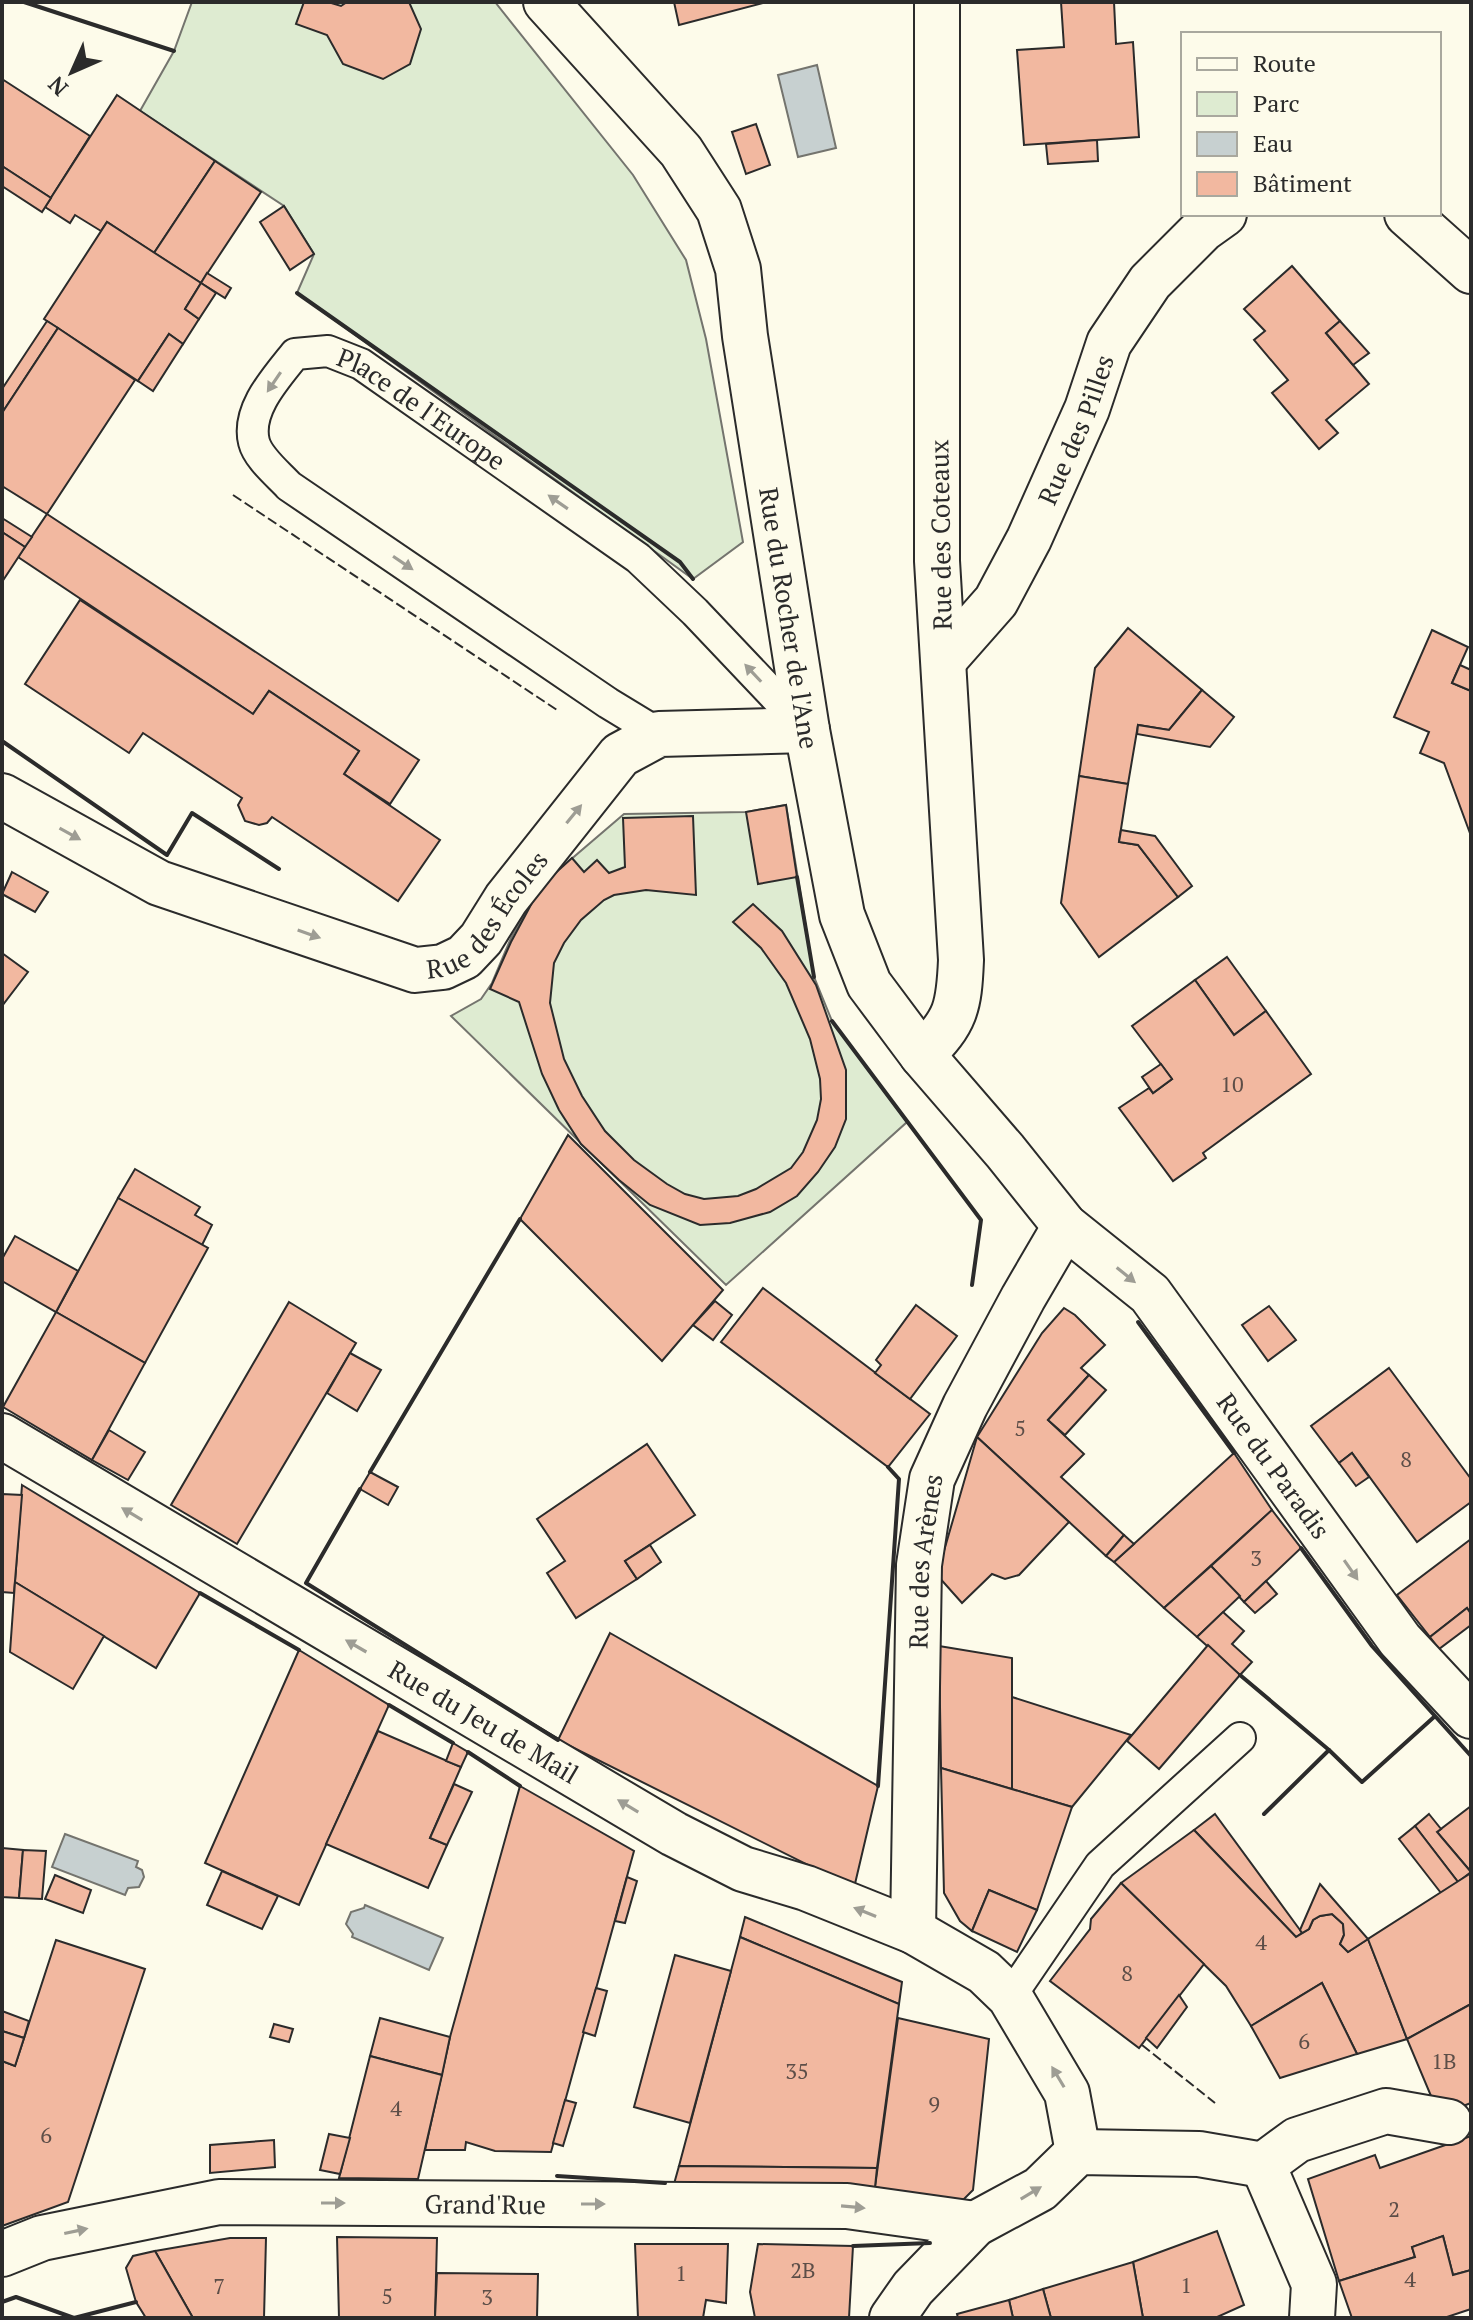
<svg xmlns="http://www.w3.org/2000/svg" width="1473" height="2320" viewBox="0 0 1473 2320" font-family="'PT Serif',serif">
<rect width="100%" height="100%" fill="#fdfbea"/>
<g fill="#deebd1" stroke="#74746e" stroke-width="2">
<path d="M192,2H495L633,175L686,260L706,339L743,542L693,579L297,293L314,254L284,206L140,111L174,51Z"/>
<path d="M786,805L814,977L832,1021L907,1122L726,1285L451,1016L481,999L492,983L511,938L541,885L624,814L746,812Z"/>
</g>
<g fill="#c7d0d0" stroke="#74746e" stroke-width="2">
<path d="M817,65L836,148L798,157L778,75Z"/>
<path d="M65,1834L138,1861L136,1867L142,1870L144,1877L139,1887L128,1888L125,1895L52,1867Z"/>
<path d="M365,1905L443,1938L429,1970L352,1937L353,1934L346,1924L351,1912L364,1908Z"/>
</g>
<g fill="#f2b8a0" stroke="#2b2b2b" stroke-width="2">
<path d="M304,2H328L341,6L347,2H409L421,29L410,64L383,79L343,64L327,35L296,24Z"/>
<path d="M674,2H767L679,25Z"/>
<path d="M1061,2H1114L1116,44L1133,42L1139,137L1024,145L1017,50L1064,47Z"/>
<path d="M2,79L90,136L51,198L2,166Z"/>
<path d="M117,95L215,161L154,253L107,222L101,231L75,215L70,223L45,207Z"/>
<path d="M756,124L770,165L746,174L732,132Z"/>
<path d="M1097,140L1098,161L1048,164L1046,144Z"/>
<path d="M215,161L261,192L201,283L154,253Z"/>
<path d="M2,166L51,198L42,212L2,186Z"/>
<path d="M284,206L314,254L290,270L260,222Z"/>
<path d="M107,222L201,283L185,309L199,319L183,344L169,334L138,381L44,319Z"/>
<path d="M1292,266L1340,321L1326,333L1369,384L1326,420L1338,433L1319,449L1272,393L1288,380L1254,340L1265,331L1244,309Z"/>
<path d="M207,273L231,288L225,298L201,283Z"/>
<path d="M201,283L216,293L199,319L185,309Z"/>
<path d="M47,321L58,328L2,413V389Z"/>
<path d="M1340,321L1369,353L1353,365L1326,333Z"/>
<path d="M58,328L135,380L47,514L2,486V413Z"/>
<path d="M169,334L183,344L153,391L138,381Z"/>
<path d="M47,514L419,760L390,804L344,774L359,751L269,691L253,714L18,557Z"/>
<path d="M2,518L32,537L25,547L2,532Z"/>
<path d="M2,532L25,547L2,582Z"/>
<path d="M80,600L253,714L269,691L359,751L344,774L440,840L398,901L272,817L267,823L259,825L245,821L238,805L242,798L143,733L129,753L25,684Z"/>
<path d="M1128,628L1202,690L1169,730L1138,725L1128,784L1079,776L1095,668Z"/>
<path d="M1432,630L1468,647L1452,683L1471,691V836L1444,763L1420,753L1429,732L1394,717Z"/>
<path d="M1460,665L1471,670V691L1452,683Z"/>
<path d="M1202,690L1234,717L1210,747L1137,734L1138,725L1169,730Z"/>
<path d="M1079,776L1128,784L1119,842L1138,845L1178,897L1099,957L1061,903Z"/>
<path d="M786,805L797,877L758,884L746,812Z"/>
<path d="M693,816L696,895L646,890L614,895L604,900L581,920L564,943L554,963L550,1003L564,1059L582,1096L605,1131L634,1160L667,1184L685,1194L704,1199L738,1196L756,1189L791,1168L803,1152L817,1120L821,1099L820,1079L810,1039L786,983L761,948L733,922L753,904L782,931L816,985L846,1070V1119L835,1147L818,1172L797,1196L770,1212L730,1223L700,1225L650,1205L619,1180L581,1144L559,1110L542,1074L519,1002L490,989L511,942L541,886L572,858L584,872L597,860L609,873L625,867L623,818Z"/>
<path d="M1121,830L1155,836L1192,886L1178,897L1138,845L1119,842Z"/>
<path d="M12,872L48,892L35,912L2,894Z"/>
<path d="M2,953L28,972L2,1006Z"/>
<path d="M1227,957L1266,1011L1234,1035L1195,980Z"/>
<path d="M1195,980L1234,1035L1266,1011L1311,1074L1203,1153L1206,1158L1173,1181L1119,1108L1149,1088L1153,1093L1172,1079L1132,1026Z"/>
<path d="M1161,1064L1172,1079L1153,1093L1142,1077Z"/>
<path d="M568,1135L723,1290L662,1361L520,1219Z"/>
<path d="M135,1169L200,1207L195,1215L212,1225L202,1245L118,1198Z"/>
<path d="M118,1198L208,1248L145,1363L56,1312Z"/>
<path d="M15,1236L78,1271L56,1312L2,1281V1259Z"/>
<path d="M763,1288L930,1414L888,1467L721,1342Z"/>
<path d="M715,1301L732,1315L713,1340L693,1325Z"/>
<path d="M289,1302L356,1343L237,1544L171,1505Z"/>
<path d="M916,1305L957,1336L910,1399L875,1373L881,1365L876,1360Z"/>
<path d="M1269,1306L1296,1340L1268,1361L1242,1325Z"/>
<path d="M1064,1308L1075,1315L1105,1345L1081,1368L1089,1375L1048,1420L1084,1454L1061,1477L1124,1535L1106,1556L977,1437L1042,1333Z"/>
<path d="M56,1312L145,1363L92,1460L3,1407Z"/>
<path d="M350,1353L381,1370L357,1411L327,1393Z"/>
<path d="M1389,1368L1471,1479V1502L1417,1542L1352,1453L1339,1463L1311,1426Z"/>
<path d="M1089,1375L1106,1390L1065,1435L1048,1420Z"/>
<path d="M109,1430L145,1452L128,1480L92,1460Z"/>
<path d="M977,1437L1069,1522L1019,1575L1005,1579L992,1574L962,1603L937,1575Z"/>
<path d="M647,1444L695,1515L625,1561L637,1579L576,1618L547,1573L565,1561L537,1519Z"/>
<path d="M1234,1453L1272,1510L1164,1608L1114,1562Z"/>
<path d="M1352,1453L1369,1477L1356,1486L1339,1463Z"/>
<path d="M370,1472L398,1487L388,1505L360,1489Z"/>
<path d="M22,1485L200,1593L156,1668L15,1582Z"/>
<path d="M2,1494L22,1495L14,1593L2,1592Z"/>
<path d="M1272,1510L1301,1548L1244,1602L1211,1566Z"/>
<path d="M1124,1535L1134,1544L1114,1562L1106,1556Z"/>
<path d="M1471,1539V1614L1467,1608L1430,1637L1397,1595Z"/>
<path d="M650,1545L661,1562L637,1579L625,1561Z"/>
<path d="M1211,1566L1240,1596L1197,1637L1164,1608Z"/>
<path d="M1266,1581L1277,1594L1255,1613L1244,1602Z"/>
<path d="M15,1582L104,1636L73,1689L10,1652Z"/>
<path d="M1467,1608L1471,1614V1625L1439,1649L1430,1637Z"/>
<path d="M1223,1612L1244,1631L1232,1644L1252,1662L1240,1675L1197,1637Z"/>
<path d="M610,1633L878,1786L854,1888L558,1740Z"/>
<path d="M1208,1645L1240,1675L1159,1769L1127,1741Z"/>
<path d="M939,1646L1012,1658V1789L941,1768Z"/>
<path d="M299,1650L389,1705L299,1905L205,1863Z"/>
<path d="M1012,1697L1131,1735L1072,1807L1012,1789Z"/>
<path d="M378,1731L461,1767L430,1838L447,1845L428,1888L326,1844Z"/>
<path d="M453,1743L468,1752L461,1767L446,1761Z"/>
<path d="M941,1768L1072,1807L1037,1910L989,1890L972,1931L960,1921L944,1893Z"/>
<path d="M454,1784L472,1792L447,1845L430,1838Z"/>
<path d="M520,1786L634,1851L551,2152L495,2151L466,2142L465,2150H425L450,2037Z"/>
<path d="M1471,1806V1872L1437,1832Z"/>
<path d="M1215,1814L1300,1930L1302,1933L1296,1937L1194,1830Z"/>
<path d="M1429,1814L1441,1829L1437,1832L1471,1872L1458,1882L1415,1826Z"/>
<path d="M1415,1826L1458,1882L1441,1893L1399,1839Z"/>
<path d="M1194,1830L1296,1937L1309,1929L1313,1920L1320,1916L1332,1914L1343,1924L1344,1935L1340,1944L1348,1952L1368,1939L1407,2039L1357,2054L1322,1983L1251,2026L1226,1986L1121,1883Z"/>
<path d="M2,1848L23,1850L19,1898L2,1897Z"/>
<path d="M23,1850L46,1851L42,1899L19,1898Z"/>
<path d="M222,1871L278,1896L262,1929L207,1905Z"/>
<path d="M1471,1873V2004L1407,2039L1368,1939Z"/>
<path d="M55,1875L91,1890L83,1913L45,1899Z"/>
<path d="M627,1877L637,1881L625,1923L615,1921Z"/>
<path d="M1121,1883L1204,1964L1139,2048L1050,1981L1090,1929L1091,1919Z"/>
<path d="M1320,1884L1368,1939L1348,1952L1340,1944L1344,1935L1343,1924L1332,1914L1320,1916L1313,1920L1309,1929L1302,1933L1300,1930Z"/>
<path d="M989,1890L1037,1910L1017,1952L972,1931Z"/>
<path d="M745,1917L902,1982L899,2004L740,1937Z"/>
<path d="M740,1937L899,2004L877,2168L679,2166Z"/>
<path d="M56,1940L145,1969L68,2202L2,2226V2061L15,2066Z"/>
<path d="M675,1955L731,1971L690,2123L634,2107Z"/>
<path d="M1322,1983L1357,2054L1280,2078L1251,2026Z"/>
<path d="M596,1988L607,1991L595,2036L583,2032Z"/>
<path d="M1179,1995L1187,2007L1157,2048L1146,2038Z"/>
<path d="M1471,2004V2103L1439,2115L1407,2039Z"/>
<path d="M2,2011L29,2021L24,2038L2,2031Z"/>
<path d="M380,2018L450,2037L442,2075L370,2056Z"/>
<path d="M898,2018L989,2039L973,2190L959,2204L875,2187Z"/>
<path d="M274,2024L293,2029L289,2042L270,2037Z"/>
<path d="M2,2031L24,2038L15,2066L2,2061Z"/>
<path d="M370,2056L442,2075L418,2179L339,2178Z"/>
<path d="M565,2100L576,2103L563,2146L553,2143Z"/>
<path d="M329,2134L350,2138L340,2174L320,2170Z"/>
<path d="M1471,2136V2270L1453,2275L1443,2236L1412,2247L1415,2257L1339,2281L1308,2179L1375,2155L1380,2168Z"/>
<path d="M274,2140L275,2167L210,2173V2145Z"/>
<path d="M679,2166L877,2168L875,2187L674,2184Z"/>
<path d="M1217,2231L1244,2305L1215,2318H1143L1133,2262Z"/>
<path d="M1443,2236L1453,2275L1471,2270V2309L1444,2318H1352L1339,2281L1415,2257L1412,2247Z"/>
<path d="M337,2237L437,2238L435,2318H339Z"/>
<path d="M230,2238H266L264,2318H193L155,2251Z"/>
<path d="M635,2244H728L726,2303L706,2300L703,2318H638Z"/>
<path d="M758,2244L853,2246L849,2318H755L750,2292Z"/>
<path d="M155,2251L193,2318H146L136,2302L126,2268L133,2256Z"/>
<path d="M1133,2262L1143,2318H1051L1043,2289Z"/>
<path d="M437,2273L538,2274L537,2318H435Z"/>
<path d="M1043,2289L1051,2318H1013L1009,2300Z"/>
<path d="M1009,2300L1013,2318H958L957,2314Z"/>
</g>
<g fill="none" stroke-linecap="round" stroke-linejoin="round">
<g stroke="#2b2b2b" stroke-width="34">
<g id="service">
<path id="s1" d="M659,734L608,703L289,486C278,474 258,458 254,442C246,410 276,378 295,354L328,351L361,364L638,558L695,612L807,730"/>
<path d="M1010,1997L1100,1865L1240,1738"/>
</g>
</g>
<g stroke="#2b2b2b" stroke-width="48">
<g id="minor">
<path id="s2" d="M546,2L681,151L719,210L738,269L745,336L807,730L842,915L869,984L922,1055L1005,1151L1065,1226L1150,1294L1400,1640L1471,1716"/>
<path d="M1407,214L1471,271"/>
<path id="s3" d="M944,660L996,601L1029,539L1087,409L1109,343L1150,282L1203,229L1224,214"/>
<path id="s4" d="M2,796L159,883L415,970L443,967L464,957L481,939L506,899L620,755L659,734L807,730"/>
<path d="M922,1055C956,1021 959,1008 961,960L937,561V2"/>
<path id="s5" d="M2,1436L674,1834L743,1869L806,1888L913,1931L984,1972L1010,1997L1067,2093L1078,2152"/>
<path id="s6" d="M913,1931L919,1565L932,1479L965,1406L1023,1298L1065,1226"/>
<path d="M1263,2165L1297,2140L1386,2111L1449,2122"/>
<path d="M1263,2165L1314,2284L1312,2318"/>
<path id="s7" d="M2,2254L42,2238L219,2202L847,2206L975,2224"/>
<path d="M892,2318L913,2288L975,2224L1040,2189L1078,2152L1199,2154L1263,2165"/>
</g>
</g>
<use href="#service" stroke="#fdfbea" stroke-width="30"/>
<use href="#minor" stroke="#fdfbea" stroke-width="44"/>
<g stroke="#2b2b2b" stroke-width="2" stroke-dasharray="10 4" stroke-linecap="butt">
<path d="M233,495L557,710"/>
<path d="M1142,2045L1215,2103"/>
</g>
<g stroke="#2b2b2b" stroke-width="4">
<path d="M24,2L174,51"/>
<path d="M297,293L680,562L693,579"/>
<path d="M2,741L167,855L192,813L279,869"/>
<path d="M797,877L814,977"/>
<path d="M832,1021L981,1220L972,1285"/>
<path d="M1138,1322L1234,1453"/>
<path d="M370,1472L520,1219"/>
<path d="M360,1489L306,1583L558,1740"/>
<path d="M1301,1548L1372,1646L1471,1756"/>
<path d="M200,1593L299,1650"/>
<path d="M1240,1675L1329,1750L1264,1814"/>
<path d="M389,1705L453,1743"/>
<path d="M1329,1750L1362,1782L1434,1717"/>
<path d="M468,1752L520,1786"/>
<path d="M878,1786L899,1479L888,1467"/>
<path d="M557,2176L665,2183"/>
<path d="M853,2246L930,2243"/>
<path d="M2,2302L16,2297L74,2318L136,2302"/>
</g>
</g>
<defs><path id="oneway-solid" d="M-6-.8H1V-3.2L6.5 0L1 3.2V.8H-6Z" transform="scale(2)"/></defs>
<g fill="#9e9d94">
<use href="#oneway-solid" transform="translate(274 382) rotate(124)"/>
<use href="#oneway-solid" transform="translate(558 502) rotate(-145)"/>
<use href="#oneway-solid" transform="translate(403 563) rotate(34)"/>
<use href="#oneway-solid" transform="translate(753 673) rotate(-133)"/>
<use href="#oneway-solid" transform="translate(574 814) rotate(-51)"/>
<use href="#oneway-solid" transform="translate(70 834) rotate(29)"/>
<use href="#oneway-solid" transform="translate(309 934) rotate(19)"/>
<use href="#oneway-solid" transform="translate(1126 1275) rotate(39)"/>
<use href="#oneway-solid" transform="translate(132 1514) rotate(-149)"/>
<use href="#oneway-solid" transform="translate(1351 1570) rotate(55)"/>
<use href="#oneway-solid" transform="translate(356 1646) rotate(-150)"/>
<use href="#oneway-solid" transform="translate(628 1806) rotate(-149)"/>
<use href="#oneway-solid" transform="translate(865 1912) rotate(-158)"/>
<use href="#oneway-solid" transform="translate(1058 2077) rotate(-121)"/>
<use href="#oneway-solid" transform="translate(1031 2193) rotate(-31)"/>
<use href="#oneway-solid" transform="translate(333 2203)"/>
<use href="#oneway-solid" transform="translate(593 2204)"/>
<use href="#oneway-solid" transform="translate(853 2207) rotate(5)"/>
<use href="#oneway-solid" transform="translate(76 2231) rotate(-12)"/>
</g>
<g text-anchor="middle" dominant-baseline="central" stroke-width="6" stroke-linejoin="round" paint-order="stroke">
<g font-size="22" fill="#5d4e48">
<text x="1232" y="1083">10</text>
<text x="1020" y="1427">5</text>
<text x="1406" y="1458">8</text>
<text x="1256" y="1557">3</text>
<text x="1261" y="1941">4</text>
<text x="1127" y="1972">8</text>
<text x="1304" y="2040">6</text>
<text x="1444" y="2060">1B</text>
<text x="797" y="2070">35</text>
<text x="934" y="2103">9</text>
<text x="396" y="2107">4</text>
<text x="46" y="2134">6</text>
<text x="1394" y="2208">2</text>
<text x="803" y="2269">2B</text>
<text x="681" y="2272">1</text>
<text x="1410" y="2278">4</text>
<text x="1186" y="2284">1</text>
<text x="219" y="2285">7</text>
<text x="387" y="2295">5</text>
<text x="487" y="2296">3</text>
</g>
<g font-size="26" fill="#2b2b2b" stroke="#fdfbea">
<text stroke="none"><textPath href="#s1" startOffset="746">Place de l'Europe</textPath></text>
<text stroke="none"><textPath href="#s3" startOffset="268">Rue des Pilles</textPath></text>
<text transform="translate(940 535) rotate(-91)">Rue des Coteaux</text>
<text stroke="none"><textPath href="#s2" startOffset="686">Rue du Rocher de l'Ane</textPath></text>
<text stroke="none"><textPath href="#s4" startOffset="546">Rue des Écoles</textPath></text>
<text stroke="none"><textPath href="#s2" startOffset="1694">Rue du Paradis</textPath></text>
<text stroke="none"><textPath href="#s6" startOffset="370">Rue des Arènes</textPath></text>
<text stroke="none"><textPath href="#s5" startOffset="560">Rue du Jeu de Mail</textPath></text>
<text stroke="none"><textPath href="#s7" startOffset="490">Grand'Rue</textPath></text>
</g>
</g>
<rect width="1473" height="2320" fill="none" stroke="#2b2b2b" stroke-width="8"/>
<rect x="1181" y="32" width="260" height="184" fill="#fdfbea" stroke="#a9a89e" stroke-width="2"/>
<rect x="1197" y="58" width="40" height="12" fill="#fdfbea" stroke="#a9a89e" stroke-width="2"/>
<text x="1253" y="72" font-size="24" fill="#2b2b2b">Route</text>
<rect x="1197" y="92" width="40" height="24" fill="#deebd1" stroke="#a9a89e" stroke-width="2"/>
<text x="1253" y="112" font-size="24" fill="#2b2b2b">Parc</text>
<rect x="1197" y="132" width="40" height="24" fill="#c7d0d0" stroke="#a9a89e" stroke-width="2"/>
<text x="1253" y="152" font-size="24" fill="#2b2b2b">Eau</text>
<rect x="1197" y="172" width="40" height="24" fill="#f2b8a0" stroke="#a9a89e" stroke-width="2"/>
<text x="1253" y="192" font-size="24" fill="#2b2b2b">Bâtiment</text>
<g transform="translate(72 72) rotate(225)" stroke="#fdfbea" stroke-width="6" paint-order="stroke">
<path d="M0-6L14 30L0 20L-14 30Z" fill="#2b2b2b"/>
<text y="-12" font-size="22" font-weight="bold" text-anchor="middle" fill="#2b2b2b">N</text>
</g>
</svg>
